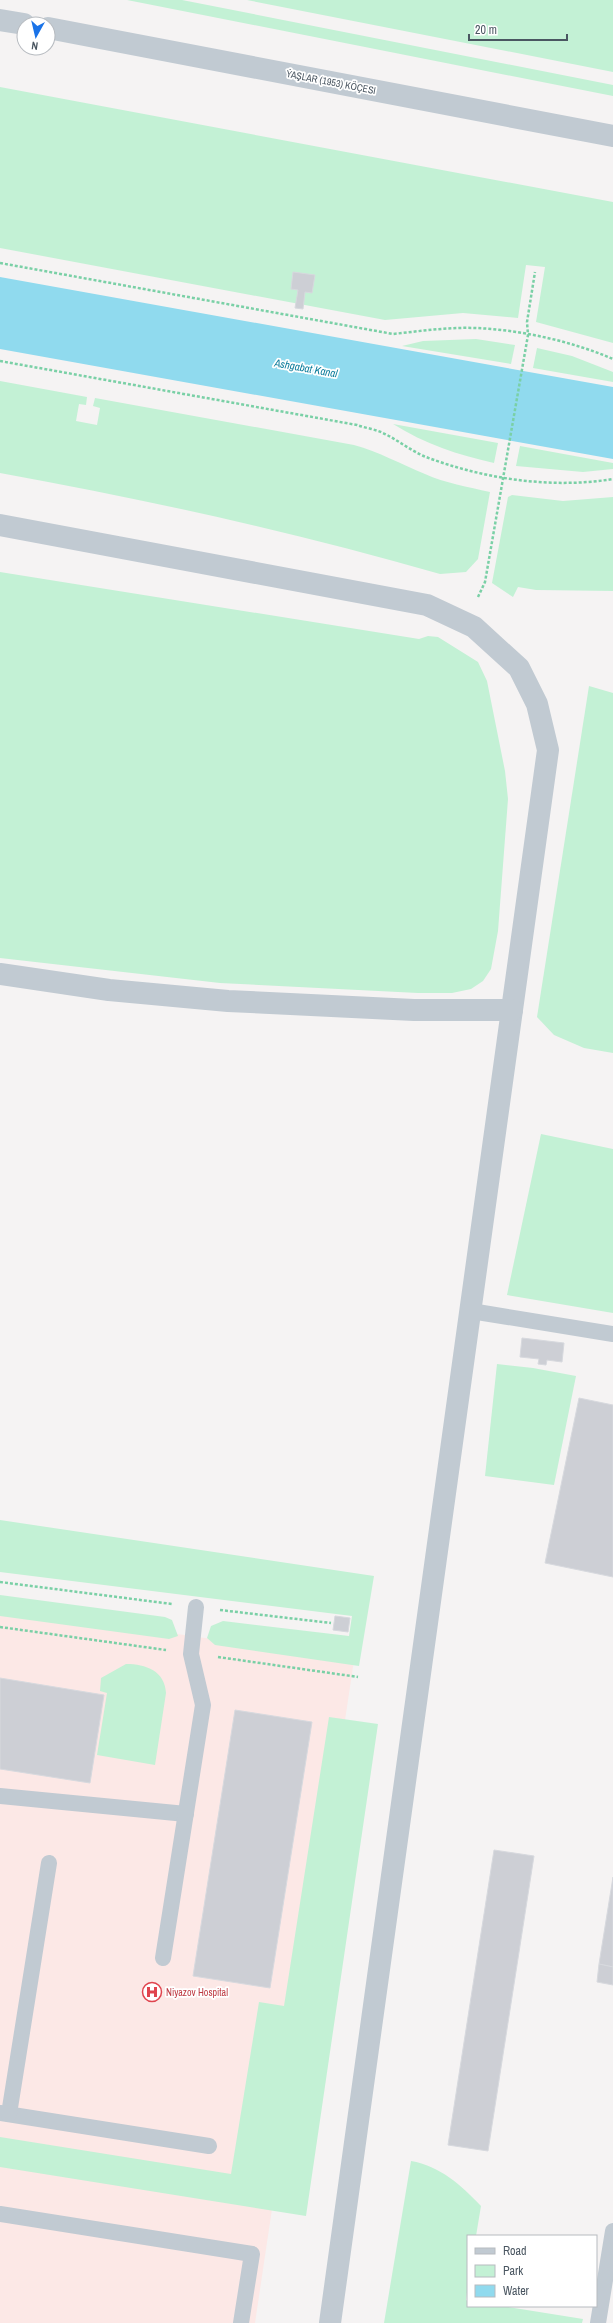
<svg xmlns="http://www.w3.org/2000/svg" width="613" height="2323" viewBox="0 0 613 2323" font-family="'Archivo Narrow',sans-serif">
<rect width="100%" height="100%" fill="#f5f3f3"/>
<path fill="#fce8e6" d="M0,1608L354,1660L255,2323H0Z"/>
<g fill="#c3f1d5">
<path d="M127,0H182L613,85V96Z"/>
<path d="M247,0H613V72Z"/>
<path d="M0,87L613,202V343L536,322L545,267L526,265L518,318L463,313L385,320L0,248Z"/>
<path d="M476,339L515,345L511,364L402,346L423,341Z"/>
<path d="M537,348L572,356L613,372V382L533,368Z"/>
<path d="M0,381L87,397L86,405L79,404L76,421L97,425L100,408L93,406L95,398L354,445C379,452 401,464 425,474C445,483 468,487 490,492L478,559L466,572L440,574C294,532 149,500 0,473Z"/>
<path d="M393,424L498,443L494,463C458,455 425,444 393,424Z"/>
<path d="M520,446L613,463V469L583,472L516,466Z"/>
<path d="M512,495L563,501L613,497V591L536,590L518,587L513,597L492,583L508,497Z"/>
<path d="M0,572L419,639L428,636L438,637L478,662L487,681L505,771L508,799L498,931L491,969L483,981L471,989L452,993H418L220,983L0,958Z"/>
<path d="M589,686L613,693V1053L584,1048L554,1035L537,1017Z"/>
<path d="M541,1134L613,1149V1313L507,1295Z"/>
<path d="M497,1364L533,1368L576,1376L554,1485L485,1476Z"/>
<path d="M0,1520L374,1576L359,1666L215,1645L207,1638L211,1626L223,1621L349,1636L352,1616L0,1572Z"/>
<path d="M0,1595L165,1617L172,1620L178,1636L169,1639L0,1616Z"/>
<path d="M126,1664C146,1664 165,1671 166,1693L155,1765L97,1755L107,1693L100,1691L101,1678Z"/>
<path d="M329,1717L378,1724L306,2216L0,2167V2137L231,2174L259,2002L284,2006Z"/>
<path d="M411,2161C440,2166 461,2185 481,2206L476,2236H468V2285L466,2300L468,2301V2306H502L583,2319L582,2323H384Z"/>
</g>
<path fill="#90daee" d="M0,277L613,387V459L0,349Z"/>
<g fill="#cdcfd5" stroke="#d7d9de">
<path d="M293,272L315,275L312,293L305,292L303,309L295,308L298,290L291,289Z"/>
<path d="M522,1338L564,1343L562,1362L547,1360L546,1365L538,1364L539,1359L520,1357Z"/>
<path d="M579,1398L613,1405V1577L545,1563Z"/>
<path d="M335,1616L350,1618L348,1632L333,1630Z"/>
<path d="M0,1678L104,1695L90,1783L0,1769Z"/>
<path d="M235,1710L312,1722L270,1988L193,1976Z"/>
<path d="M494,1850L534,1856L488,2151L448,2145Z"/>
<path d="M613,1877V1967L599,1964Z"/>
<path d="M599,1964L613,1967V1985L597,1982Z"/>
</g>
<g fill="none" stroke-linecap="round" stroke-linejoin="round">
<g stroke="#7ad0a6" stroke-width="2.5" stroke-dasharray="3 2" stroke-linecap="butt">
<path d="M0,263L393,334C421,331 448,327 476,328C521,330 571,341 613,359"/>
<path d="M0,361L357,425C365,428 375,429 383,433C398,440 411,451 426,457C484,479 552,489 613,479"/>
<path d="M478,597L485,582L528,335L527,322L535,272"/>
<path d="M0,1582L172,1604"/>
<path d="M220,1610L331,1623"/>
<path d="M0,1627L166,1650"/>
<path d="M218,1657L358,1677"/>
</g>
<g stroke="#c1cad2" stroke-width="16">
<path d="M471,1311L613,1334"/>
<path d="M0,1796L186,1814"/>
<path d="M163,1958L203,1705L191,1654L196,1607"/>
<path d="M0,2113L209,2146"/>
<path d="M9,2114L49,1863"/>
<path d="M0,2214L252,2254L241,2323"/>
<path d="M598,2323L613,2231"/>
</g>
<g stroke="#c1cad2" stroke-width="22">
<path d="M0,20L24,24"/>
<path d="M48,28L613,136"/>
<path d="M0,525L427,605L474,627L519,668L537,704L548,750L330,2323"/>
<path d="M0,974L109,990L228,1001L414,1010H512"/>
</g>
</g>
<defs>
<g id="hospital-ring" transform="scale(1)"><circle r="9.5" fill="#fff" stroke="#e0444e" stroke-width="1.5"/><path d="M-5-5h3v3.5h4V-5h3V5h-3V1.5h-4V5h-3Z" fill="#e0444e"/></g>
</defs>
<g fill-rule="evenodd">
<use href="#hospital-ring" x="152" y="1992"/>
</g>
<g text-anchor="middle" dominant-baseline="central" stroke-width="3.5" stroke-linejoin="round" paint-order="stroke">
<g font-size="10" fill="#4a5661" stroke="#fff">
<text transform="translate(331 82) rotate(11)">ÝAŞLAR (1953) KÖÇESI</text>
</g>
<g font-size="10" fill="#be3a42" stroke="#fff" text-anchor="start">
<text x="166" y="1992">Niyazov Hospital</text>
</g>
<g font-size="11" font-style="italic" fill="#0c7c9b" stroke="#fff">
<text transform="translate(306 368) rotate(10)">Ashgabat Kanal</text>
</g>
</g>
<rect x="467" y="2235" width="130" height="72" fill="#ffffff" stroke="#b7bbc0"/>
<rect x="475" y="2248" width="20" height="6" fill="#c1cad2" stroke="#b7bbc0"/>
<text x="503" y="2255" font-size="12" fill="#4a5661">Road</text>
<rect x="475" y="2265" width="20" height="12" fill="#c3f1d5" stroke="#b7bbc0"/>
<text x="503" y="2275" font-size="12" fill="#4a5661">Park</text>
<rect x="475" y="2285" width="20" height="12" fill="#90daee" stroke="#b7bbc0"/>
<text x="503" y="2295" font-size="12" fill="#4a5661">Water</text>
<g transform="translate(36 36) rotate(188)"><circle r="19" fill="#ffffff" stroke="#b7bbc0"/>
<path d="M0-3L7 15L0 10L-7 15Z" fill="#1a73e8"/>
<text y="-6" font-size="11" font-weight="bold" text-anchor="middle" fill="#4a5661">N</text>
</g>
<path d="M469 34v6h98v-6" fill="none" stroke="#4a5661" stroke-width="2"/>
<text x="475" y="34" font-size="12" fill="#4a5661" stroke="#ffffff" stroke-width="3" paint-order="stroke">20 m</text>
</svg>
